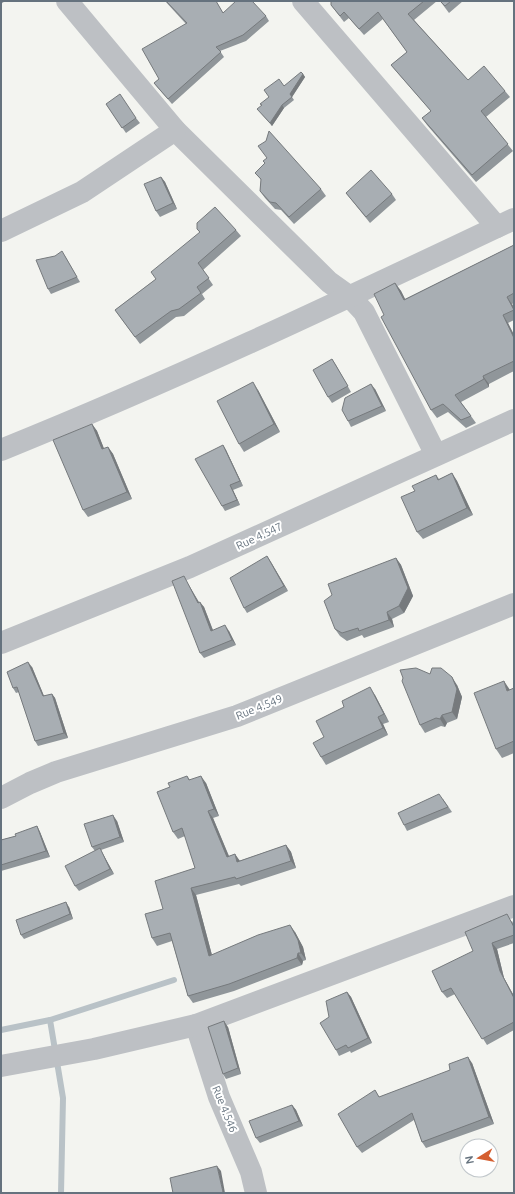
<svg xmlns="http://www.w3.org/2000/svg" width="515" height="1194" viewBox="0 0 515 1194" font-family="Ubuntu,sans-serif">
<rect width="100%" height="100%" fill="#f3f4f0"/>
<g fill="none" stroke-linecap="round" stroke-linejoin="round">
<g stroke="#b9c2c7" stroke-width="6">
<path d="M50,1020L63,1098L61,1193"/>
<path d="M1,1030L50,1020L174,980"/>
</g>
<g stroke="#bdc0c4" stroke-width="22">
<path d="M67,1L175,130L329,282L350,297L364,312L436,455"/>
<path d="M303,1L497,227"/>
<path d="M1,231L82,192L175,130"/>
<path d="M1,450C175,380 345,299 514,219"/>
<path d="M1,643L190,567L514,420"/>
<path d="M1,798L30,783L56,772L237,716L514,604"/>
<path d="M196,1025L219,1097L251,1172L256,1193"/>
<path d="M1,1066L94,1049L196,1025L514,906"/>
</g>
</g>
<g fill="#90969a">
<path d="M1,1H5L1,4Z"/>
<path d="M165,1H216L223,13L266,16L269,21L246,41L220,51L224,57L172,104L158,88L154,83L159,79L186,24Z"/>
<path d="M331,1H437L414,20L468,80L505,91L510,97L486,117L513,151L476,182L427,125L422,118L431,111L396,71L391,65L407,52L383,19L364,35L349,18L344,22L331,5Z"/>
<path d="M440,1H463L449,13Z"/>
<path d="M303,74L305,77L292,97L294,100L284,108L272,126L259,111L262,105L284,86Z"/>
<path d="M106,104L136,118L140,123L126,133Z"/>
<path d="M265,163L321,189L326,196L294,224L281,210L275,209L265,198L260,191L261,180L255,173Z"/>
<path d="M161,177L165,182L177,209L160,217L156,211Z"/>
<path d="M346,193L392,194L396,200L370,223Z"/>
<path d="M197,229L236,230L241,236L203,270L213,285L202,294L205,299L184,316L176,317L140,344L115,310L156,279L200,233Z"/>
<path d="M514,245V303L512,304L514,308V320L508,323L514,335V371L489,384V387L461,402L476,423L466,428L448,412L437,418L431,410L384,315L395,283L401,291L405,299Z"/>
<path d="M65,256L80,282L51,294L48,289Z"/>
<path d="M332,359L336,365L351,392L332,403L328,397Z"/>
<path d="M375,389L386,411L351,427L348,421Z"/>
<path d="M258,390L280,432L244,452L239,444Z"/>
<path d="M92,424L97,431L104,449L108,447L113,454L132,499L88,517L83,510Z"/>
<path d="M223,445L226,450L243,486L233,490L240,505L225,511L222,506Z"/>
<path d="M452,473L457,481L473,515L423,539L417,532L415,491L436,475L439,479Z"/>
<path d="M267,556L288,591L247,613L244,608Z"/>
<path d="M396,558L401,565L413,596L404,613L392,619L394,627L364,638L362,635L347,641L340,636L335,629Z"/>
<path d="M187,582L199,602L204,607L213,630L229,631L236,645L204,658L200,653Z"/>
<path d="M32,667L44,696L52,694L55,698L68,738L38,746L35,741L19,692L16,693L13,688Z"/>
<path d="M457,685L462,697L457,719L447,723L445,727L441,726L425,733L420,725Z"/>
<path d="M514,688V753L502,758L496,749L510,690Z"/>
<path d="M375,695L389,722L383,724L388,735L326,765L321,757L324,737Z"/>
<path d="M187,776L190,780L206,783L219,816L213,818L229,856L235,854L239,861L286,845L291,852L296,868L241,886L239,884L196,895L212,955L295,932L303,947L306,960L303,961L302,965L234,991L193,1003L188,996L172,941L157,946L152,938L163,909L195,868L185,836L178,839L173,832Z"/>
<path d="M443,799L452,812L407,831L404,825Z"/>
<path d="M117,821L124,842L101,850L103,854L114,874L79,891L75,886L95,851L92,847Z"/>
<path d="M37,826L40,832L50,857L1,871V840L16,836Z"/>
<path d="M69,907L73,919L24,939L21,935Z"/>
<path d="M512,921L514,925V943L497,949L504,978L514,996V1030L487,1045L455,994L447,998L442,992L473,951Z"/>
<path d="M347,992L351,997L372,1043L351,1053L350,1051L339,1056L336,1050L329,1017Z"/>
<path d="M228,1027L241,1074L226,1079L223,1074Z"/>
<path d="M472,1063L494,1124L426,1148L422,1142L414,1120L362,1153L357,1147L375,1090L379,1097Z"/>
<path d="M292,1105L296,1110L303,1126L260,1143L256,1138Z"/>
</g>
<g fill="#767a7d">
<path d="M303,74L305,77L292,97L290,94Z"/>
<path d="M282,105L284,108L272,126L270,123Z"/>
<path d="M161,177L165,182L177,209L173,203Z"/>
<path d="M395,283L401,291L409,307L404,300Z"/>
<path d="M507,297L512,304L514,308V310Z"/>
<path d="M503,315L508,323L514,335V338Z"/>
<path d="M483,376L489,384V387L484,379Z"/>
<path d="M253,382L258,390L280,432L274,424Z"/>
<path d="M371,384L375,389L386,411L382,406Z"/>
<path d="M92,424L97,431L107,456L102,449Z"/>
<path d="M223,445L226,450L243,486L240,481Z"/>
<path d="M108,447L113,454L132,499L127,492Z"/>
<path d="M452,473L457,481L473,515L467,508Z"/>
<path d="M230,485L233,490L240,505L237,500Z"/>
<path d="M267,556L271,562L288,591L284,586Z"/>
<path d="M396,558L401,565L413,596L404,613L399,606Z"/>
<path d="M184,576L187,582L202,608L198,603Z"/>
<path d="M200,602L204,607L215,636L211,631Z"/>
<path d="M387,612L392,619L394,627L389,620Z"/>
<path d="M225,625L229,631L236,645L232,640Z"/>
<path d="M28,662L32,667L46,701L43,696Z"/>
<path d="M452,677L457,685L462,697L457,719L452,712Z"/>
<path d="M504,681L510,690L507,691Z"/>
<path d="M370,687L375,695L389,722L384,714Z"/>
<path d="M52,694L55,698L68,738L64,733Z"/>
<path d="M442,715L447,723L445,727L440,719Z"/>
<path d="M378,717L383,724L388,735L383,728Z"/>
<path d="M201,776L206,783L219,816L214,809Z"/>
<path d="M208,811L213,818L232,864L227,857Z"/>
<path d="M113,815L117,821L124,842L120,837Z"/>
<path d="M37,826L40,832L50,857L46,851Z"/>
<path d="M286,845L291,852L296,868L291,861Z"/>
<path d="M100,848L103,854L114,874L110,869Z"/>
<path d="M235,854L240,861L237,862Z"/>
<path d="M191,888L196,895L214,963L209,956Z"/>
<path d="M66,902L69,907L73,919L70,914Z"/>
<path d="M290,925L295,932L303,947L306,960L301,953Z"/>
<path d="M492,943L497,949L504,978L514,996V998L500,971Z"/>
<path d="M298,953L303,961L302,965L297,958Z"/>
<path d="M347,992L351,997L372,1043L368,1038Z"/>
<path d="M224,1021L228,1027L241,1074L238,1068Z"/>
<path d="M468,1057L472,1063L494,1124L489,1117Z"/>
<path d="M292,1105L296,1110L303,1126L299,1121Z"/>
<path d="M217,1166L221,1171L225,1193H223V1192Z"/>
</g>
<g fill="#a8aeb3" stroke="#767a7d">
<path d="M166,1H216L223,13L236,1H252L266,16L243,35L216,47L221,52L168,99L154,83L159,79L142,49L187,23Z"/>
<path d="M331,1H424L408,14L468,80L484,66L505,91L481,111L508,144L472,175L422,118L431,111L391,65L407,52L378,12L359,29L344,12L340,16L331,5Z"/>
<path d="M440,1H451L445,6Z"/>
<path d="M301,72L303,74L290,94L292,97L282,105L270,123L257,109L262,105L260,104L269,97L264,90L279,79L284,86Z"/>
<path d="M120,94L136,118L122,128L106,104Z"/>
<path d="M269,131L321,189L289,217L276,203L270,202L260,191L261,179L255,173L265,163L263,161L267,158L258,146L266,141Z"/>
<path d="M371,170L392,194L366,217L346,193Z"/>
<path d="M161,177L173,203L156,211L144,184Z"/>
<path d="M215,207L236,230L198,263L209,278L197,287L201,293L179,309L171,311L135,337L115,310L156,279L151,272L200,232L197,229V223Z"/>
<path d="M514,245V293L507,297L514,310L503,315L514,338V361L483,376L484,379L455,395L471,416L461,420L443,404L431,410L381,317L384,315L374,294L395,283L404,300Z"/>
<path d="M62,251L77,277L48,289L36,260L55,256Z"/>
<path d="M332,359L348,386L328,397L313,370Z"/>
<path d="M253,382L274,424L239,444L217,401Z"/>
<path d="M371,384L382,406L348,421L342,410L345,398Z"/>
<path d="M92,424L102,449L108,447L127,492L83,510L53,440Z"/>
<path d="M223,445L240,481L230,485L237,500L222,506L195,459Z"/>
<path d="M452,473L467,508L417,532L401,497L415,491L412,486L436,475L438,480Z"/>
<path d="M267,556L284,586L244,608L230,578Z"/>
<path d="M396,558L408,588L399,606L387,612L389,620L359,631L358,628L342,633L335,629L324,601L332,595L328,584Z"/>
<path d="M184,576L198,603L200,602L211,631L225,625L232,640L200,653L172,581Z"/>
<path d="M28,662L43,696L52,694L64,733L35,741L17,687L13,688L7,672Z"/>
<path d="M416,668L430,674L432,668H441L452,677L457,689L452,712L442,715L440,719L436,718L420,725L402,681L403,678L400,670Z"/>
<path d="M504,681L507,691L514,688V741L496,749L474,693Z"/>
<path d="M370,687L384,714L378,717L383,728L321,757L313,743L324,737L316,721L344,707L342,701Z"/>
<path d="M187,776L189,780L201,776L214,809L208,811L227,857L235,854L237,862L286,845L291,861L236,879L235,877L191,888L209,956L258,935L290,925L298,940L301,953H298L297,958L229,984L188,996L170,933L152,938L145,914L163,909L155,881L195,868L182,828L173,832L157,792L170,787L168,783Z"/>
<path d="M439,794L448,807L404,825L398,813Z"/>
<path d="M113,815L120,837L92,847L84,824Z"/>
<path d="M37,826L46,851L1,865V840L16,836L15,834Z"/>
<path d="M100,848L110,869L75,886L65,866Z"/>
<path d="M66,902L70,914L21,935L16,920Z"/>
<path d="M507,914L514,927V935L492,943L500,971L514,998V1022L482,1039L451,988L442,992L432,971L473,951L465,932Z"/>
<path d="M347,992L368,1038L348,1048L346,1045L336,1050L320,1023L329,1017L326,1001Z"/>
<path d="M224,1021L238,1068L223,1074L208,1027Z"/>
<path d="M468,1057L489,1117L422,1142L412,1113L357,1147L338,1114L375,1090L379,1097L450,1070L449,1064Z"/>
<path d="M292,1105L299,1121L256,1138L249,1121Z"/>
<path d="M217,1166L223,1192L220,1193H173L170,1178Z"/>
</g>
<g text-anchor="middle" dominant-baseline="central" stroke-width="4" stroke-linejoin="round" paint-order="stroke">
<g font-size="11" fill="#65727e" stroke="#fff">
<text transform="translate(259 536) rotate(-25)">Rue 4.547</text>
<text transform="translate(259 707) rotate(-22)">Rue 4.549</text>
<text transform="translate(225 1109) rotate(68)">Rue 4.546</text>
</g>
</g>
<rect width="515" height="1194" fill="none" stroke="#65727e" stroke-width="4"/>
<g transform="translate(479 1158) rotate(259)"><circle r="19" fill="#ffffff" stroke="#c1c7cb"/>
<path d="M0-3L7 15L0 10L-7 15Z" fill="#d45e2f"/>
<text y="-6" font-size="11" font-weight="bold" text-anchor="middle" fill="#65727e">N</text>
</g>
</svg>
